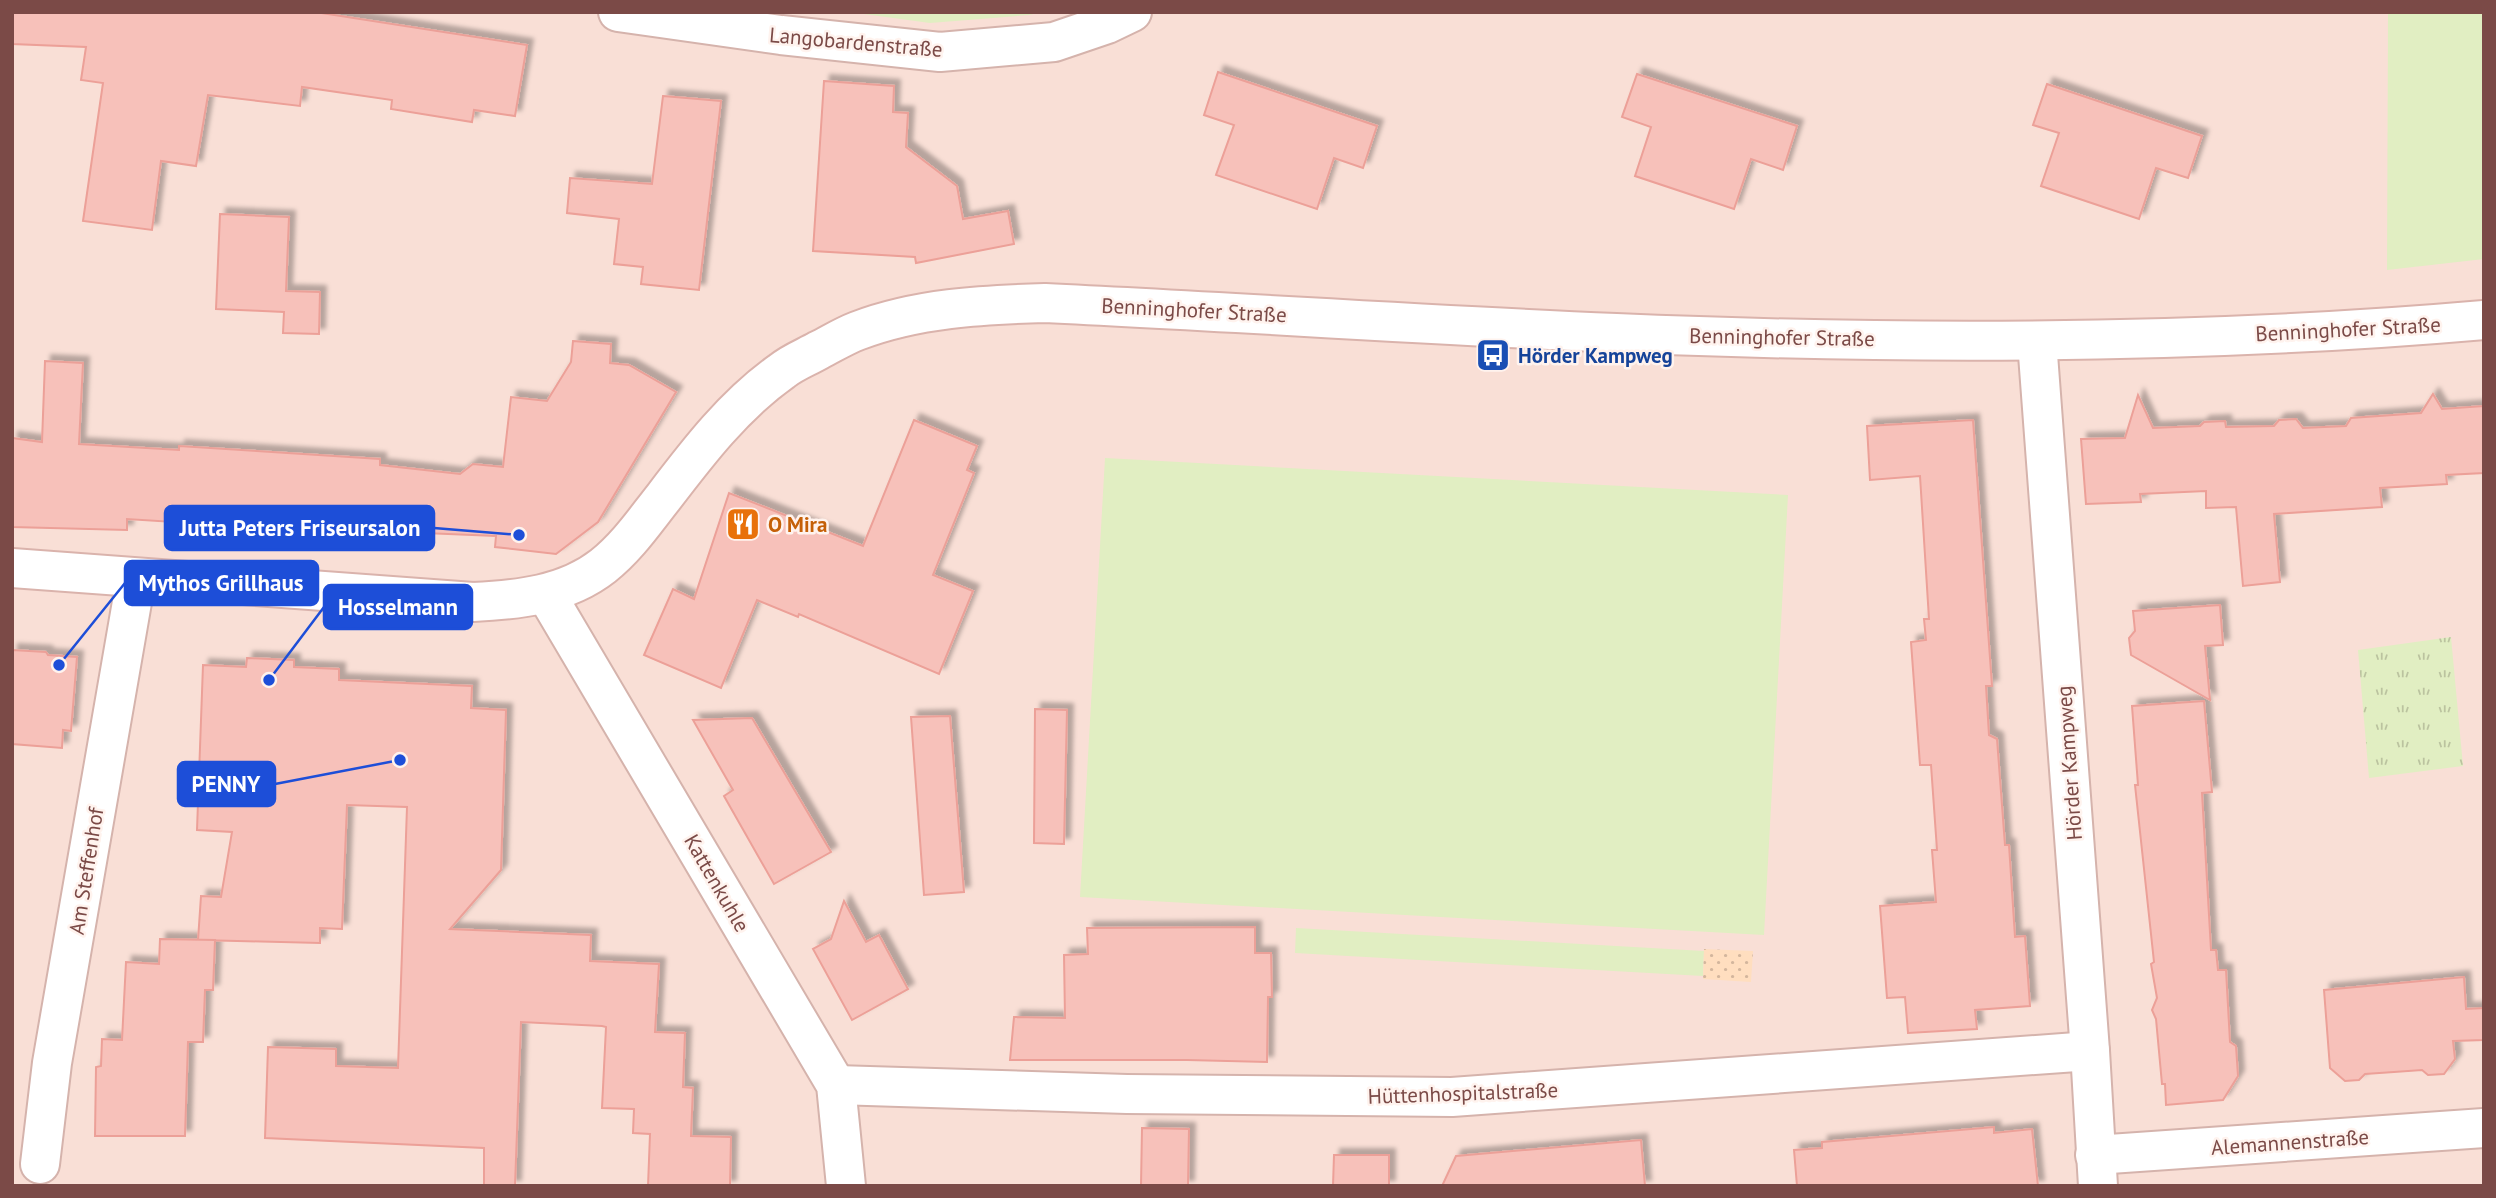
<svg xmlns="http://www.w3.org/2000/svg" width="2496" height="1198" viewBox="0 0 2496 1198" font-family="'PT Sans',sans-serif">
<defs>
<pattern id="sand-dots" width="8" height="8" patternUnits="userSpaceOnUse" patternTransform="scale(1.75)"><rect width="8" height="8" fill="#ffdebf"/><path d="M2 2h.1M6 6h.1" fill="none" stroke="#d3b69d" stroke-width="1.8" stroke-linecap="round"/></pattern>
<pattern id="park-tufts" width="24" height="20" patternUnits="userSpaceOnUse" patternTransform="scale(1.75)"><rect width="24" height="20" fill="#e1eec2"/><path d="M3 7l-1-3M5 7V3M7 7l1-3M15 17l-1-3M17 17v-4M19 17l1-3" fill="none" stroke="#bbc39f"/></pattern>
<filter id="shadow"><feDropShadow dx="6" dy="-6" stdDeviation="2" flood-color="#0004"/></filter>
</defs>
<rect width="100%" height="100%" fill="#ffeee5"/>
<rect fill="#f9dfd6" x="12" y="12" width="2472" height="1174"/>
<g fill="#e1eec2">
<path d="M849,12H1042L1029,15L930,23Z"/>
<path d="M2388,12H2484V259L2387,270Z"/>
<path d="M1105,458L1788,495L1764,935L1080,897Z"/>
<path d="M1296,928L1704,951L1703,976L1295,953Z"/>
</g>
<path fill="url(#sand-dots)" d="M1704,949L1753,951L1751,982L1703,979Z"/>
<path fill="url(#park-tufts)" d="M2451,637L2463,766L2369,778L2358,650Z"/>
<g fill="#f7c1ba" stroke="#eca098" stroke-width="2" filter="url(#shadow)">
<path d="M12,12H315L527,45L515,116L474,110L472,122L391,109L392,100L302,87L300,106L208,95L196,166L161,161L152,230L83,221L103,83L81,80L86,47L12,44Z"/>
<path d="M1218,72L1377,126L1363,168L1334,158L1317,209L1216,175L1234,125L1204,115Z"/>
<path d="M1637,74L1797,126L1783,170L1751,159L1734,209L1635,176L1651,127L1622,117Z"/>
<path d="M824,81L894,86L893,112L908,113L906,147L957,186L963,219L1008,211L1014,244L916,263L915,257L813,251Z"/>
<path d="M2047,84L2202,136L2188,178L2156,168L2139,219L2041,186L2059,133L2033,125Z"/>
<path d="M663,96L721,101L699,290L641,284L643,267L614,264L619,219L567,213L570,178L652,184Z"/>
<path d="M220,214L289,217L286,291L320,292L319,334L283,333L284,312L216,309Z"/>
<path d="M573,341L611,344L610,363L629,365L676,392L598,522L556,554L495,547L496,536L376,531V535L127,519V530L12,527V438L42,442L45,361L83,363L79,444L179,450V446L380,459V465L460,474L473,464L503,467L511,397L547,401L571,362Z"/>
<path d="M2433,394L2442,409L2484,406V473L2446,475L2447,484L2380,488L2382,507L2274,514L2280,582L2243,586L2236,507L2206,508V491L2140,494L2141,502L2086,504L2081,439L2125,438L2138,395L2153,428L2200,426L2204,422L2225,421L2226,427L2274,426L2279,420L2296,419L2303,428L2346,426L2351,418L2421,413Z"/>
<path d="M914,420L977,446L967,470L974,473L933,575L973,591L939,674L799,614L798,617L757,600L721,688L644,655L673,589L694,599L729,493L863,546Z"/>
<path d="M1973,420L1992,686H1986L1989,735L1997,739L2005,845H2009L2015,937L2025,936L2030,1006L1975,1010L1977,1029L1908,1033L1905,997L1887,998L1880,906L1936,902L1932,850H1937L1931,765H1920L1911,642L1926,640L1924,619H1929L1920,476L1870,480L1867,426Z"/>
<path d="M2220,605L2223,645L2205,646L2210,700L2131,655L2129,638L2135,631L2133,611Z"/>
<path d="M12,650L46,652L48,655L77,657L71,731L63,730L62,748L12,744Z"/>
<path d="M247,658L294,660V667L339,669V680L472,686L471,708L506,710L501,870L450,929L591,935L590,961L659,964L655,1032L685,1033L683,1087L693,1088L691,1136L731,1137L730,1186H648L650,1134L633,1133L634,1109L602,1108L606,1027L602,1026L521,1022L515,1186H484V1148L265,1138L268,1047L336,1049V1066L398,1068L407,807L347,805L342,929L320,928V943L198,940L201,896L221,897L232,832L197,830L203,665L246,667Z"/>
<path d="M2204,701L2212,792L2202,793L2211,950H2216L2218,970H2226L2230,1042L2236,1046L2238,1076L2223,1100L2166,1105L2165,1084H2162L2156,1019L2152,1010L2157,998L2151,964L2154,962L2135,785H2138L2132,706Z"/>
<path d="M1035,709L1067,710L1064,844L1034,843Z"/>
<path d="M950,716L964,892L924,895L911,717Z"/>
<path d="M752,718L831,852L774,884L724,796L733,790L693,720Z"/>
<path d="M844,901L866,942L879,935L908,989L852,1020L813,949L831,939Z"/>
<path d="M1255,927V953H1271L1272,997H1268L1267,1062L1187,1060H1010L1014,1017L1065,1018L1064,955L1088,954L1087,928Z"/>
<path d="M160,939L215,940L213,990H205L203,1042H188L185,1136H95L96,1067L101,1066L102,1039L122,1040L126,962L159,964Z"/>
<path d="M2464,977L2466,1009L2484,1008V1040L2453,1041L2455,1059L2444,1074L2428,1075L2422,1070L2394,1072L2365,1074L2359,1080L2345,1081L2330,1068L2324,990Z"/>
<path d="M1994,1127V1133L2032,1129L2038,1186H1797L1794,1150L1822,1148V1142Z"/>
<path d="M1142,1128L1189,1129L1188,1186H1141Z"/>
<path d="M1641,1140L1645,1186H1442L1456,1156Z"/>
<path d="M1334,1155H1389V1186H1333Z"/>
</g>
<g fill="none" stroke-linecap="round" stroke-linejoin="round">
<g stroke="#d5b3ac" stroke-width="42">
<g id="street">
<path d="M618,12L781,35L940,52L1054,42L1107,24L1132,12"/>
<path d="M2037,341L2090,1051L2098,1186"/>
<path d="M546,594L836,1085L846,1186"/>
<path d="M836,1085L1127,1094L1452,1097L2090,1051"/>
<path d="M2095,1155L2484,1128"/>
<path d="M40,1164L52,1063L136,579"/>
</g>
</g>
<g stroke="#dab3ac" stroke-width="42">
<path id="secondary" d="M12,568L473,602C518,600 566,595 603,566C627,547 644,522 663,498C698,452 734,405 782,371C793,362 807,357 819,350C831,344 844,336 857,331C917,308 981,305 1045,303C1235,312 1425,325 1616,333C1903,345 2197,345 2484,320"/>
</g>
<use href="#street" stroke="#fff" stroke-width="38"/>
<use href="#secondary" stroke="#fff" stroke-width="38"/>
</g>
<defs>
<g id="bus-square" transform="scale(1.75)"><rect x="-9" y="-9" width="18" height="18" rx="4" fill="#1a4fb4" stroke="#fff3ee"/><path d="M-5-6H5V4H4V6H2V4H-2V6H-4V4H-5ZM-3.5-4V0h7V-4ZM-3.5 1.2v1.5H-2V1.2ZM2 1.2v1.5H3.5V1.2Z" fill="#fff"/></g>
<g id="restaurant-square" transform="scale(1.75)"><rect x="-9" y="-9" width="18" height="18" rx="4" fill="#e8710a" stroke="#fff3ee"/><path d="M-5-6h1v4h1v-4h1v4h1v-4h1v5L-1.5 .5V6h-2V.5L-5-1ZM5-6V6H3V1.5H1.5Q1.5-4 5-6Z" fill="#fff"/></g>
</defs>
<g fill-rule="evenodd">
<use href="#bus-square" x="1493" y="355"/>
<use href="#restaurant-square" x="743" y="524"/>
</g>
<g text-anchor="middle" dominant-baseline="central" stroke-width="5" stroke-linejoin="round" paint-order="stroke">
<g font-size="21" fill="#7b4a47" stroke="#fff3ee">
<text transform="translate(856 42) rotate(5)">Langobardenstraße</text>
<text transform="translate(1194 310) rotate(3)">Benninghofer Straße</text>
<text transform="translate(2348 329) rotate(-3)">Benninghofer Straße</text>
<text transform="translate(1782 337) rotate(1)">Benninghofer Straße</text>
<text transform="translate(2069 763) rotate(-94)">Hörder Kampweg</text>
<text transform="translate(86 871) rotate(-81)">Am Steffenhof</text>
<text transform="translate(717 883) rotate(60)">Kattenkuhle</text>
<text transform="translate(1463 1093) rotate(-2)">Hüttenhospitalstraße</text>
<text transform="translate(2290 1142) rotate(-4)">Alemannenstraße</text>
</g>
<g font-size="21" font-weight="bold" fill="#164399" stroke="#fff3ee" text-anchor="start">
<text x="1518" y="355">Hörder Kampweg</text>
</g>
<g font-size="21" font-weight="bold" fill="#c56008" stroke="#fff3ee" text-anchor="start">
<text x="768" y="524">O Mira</text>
</g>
</g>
<path fill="none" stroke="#1d4ed8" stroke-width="2.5" d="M519 535L434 528M59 665L125 583M269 680L324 607M400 760L275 784"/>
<g fill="#1d4ed8" stroke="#fff3ee" stroke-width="2.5">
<circle cx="519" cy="535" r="7"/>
<circle cx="59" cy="665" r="7"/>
<circle cx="269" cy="680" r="7"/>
<circle cx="400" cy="760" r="7"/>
</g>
<g fill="#1d4ed8" stroke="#1d4ed8" stroke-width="2.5">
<rect x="165" y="506" width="269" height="44" rx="7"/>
<rect x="125" y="561" width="193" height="44" rx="7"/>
<rect x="324" y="585" width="148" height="44" rx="7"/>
<rect x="178" y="762" width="97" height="44" rx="7"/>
</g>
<g font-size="23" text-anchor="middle" font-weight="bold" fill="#fff">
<text x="300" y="536">Jutta Peters Friseursalon</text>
<text x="221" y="591">Mythos Grillhaus</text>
<text x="398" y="615">Hosselmann</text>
<text x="226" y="792">PENNY</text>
</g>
<rect width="2496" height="1198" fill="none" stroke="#7b4a47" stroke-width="28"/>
</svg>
